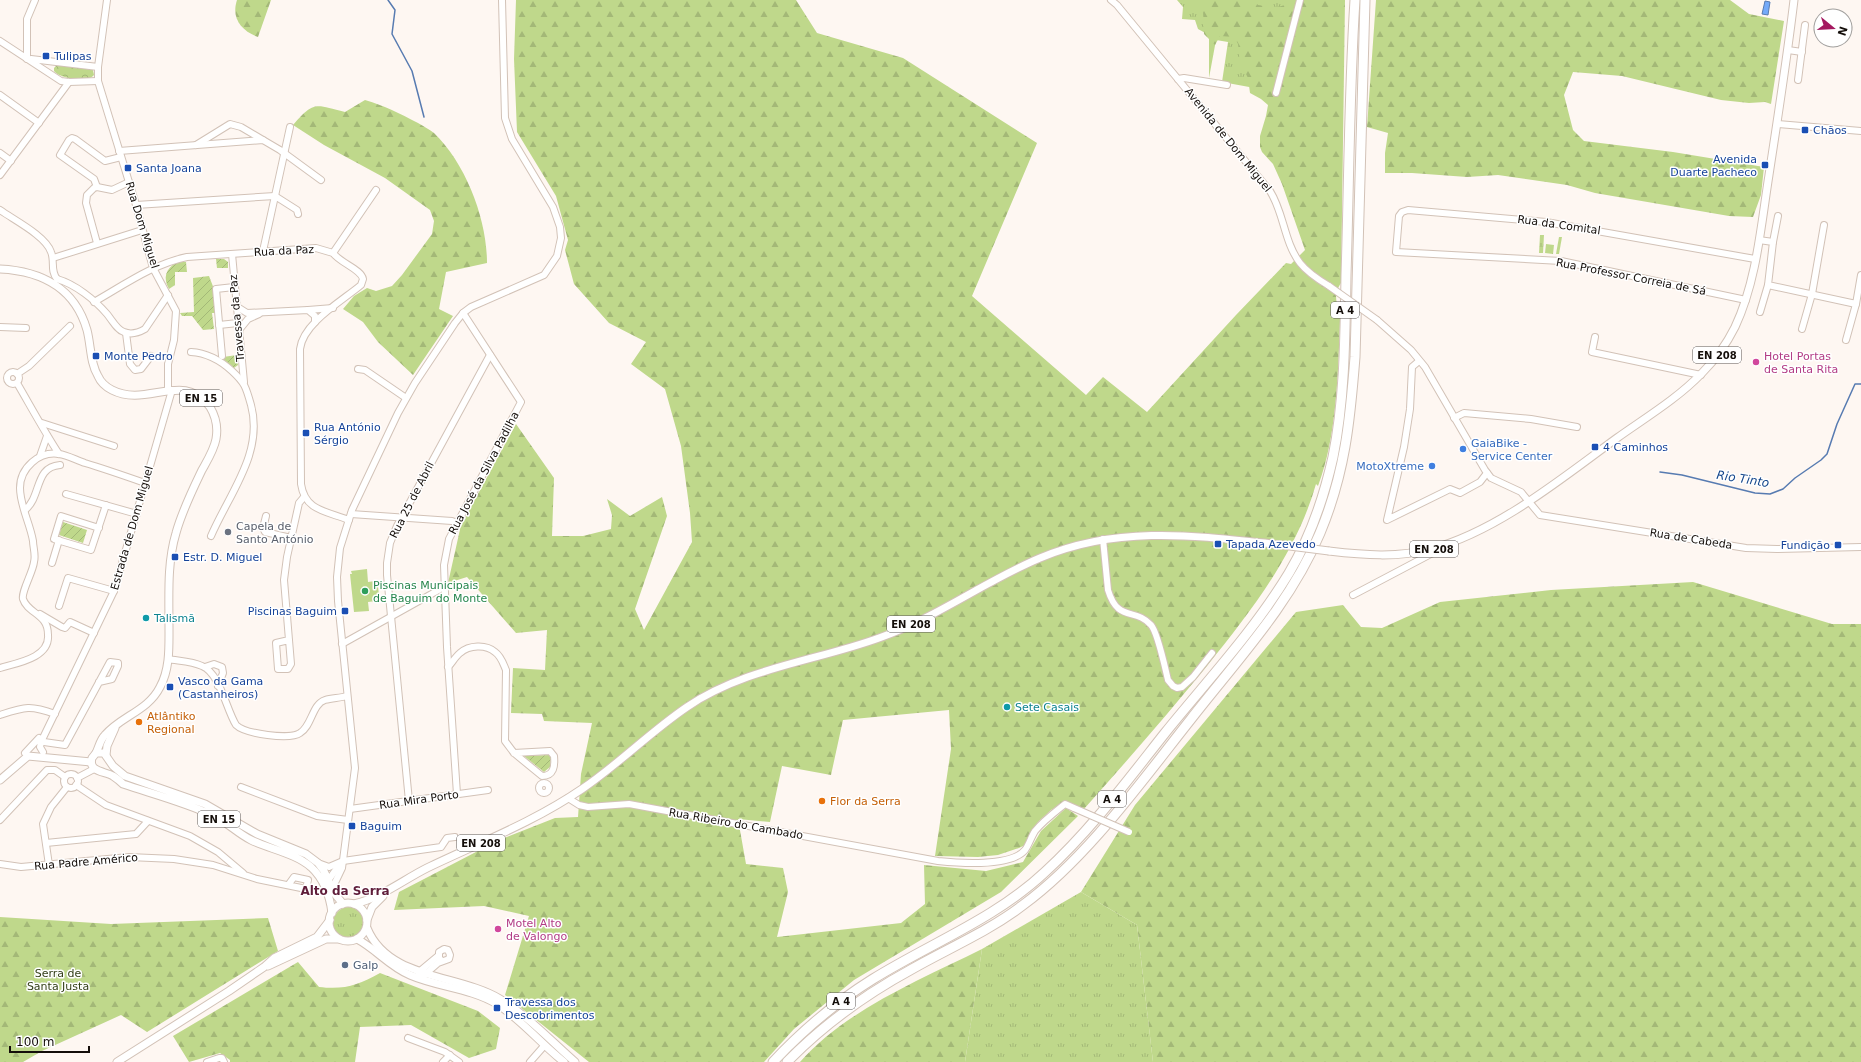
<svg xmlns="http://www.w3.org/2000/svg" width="1861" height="1062" viewBox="0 0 1861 1062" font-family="'DejaVu Sans',sans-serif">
<defs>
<pattern id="grass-tufts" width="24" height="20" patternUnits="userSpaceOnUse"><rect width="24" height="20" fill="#bfd88b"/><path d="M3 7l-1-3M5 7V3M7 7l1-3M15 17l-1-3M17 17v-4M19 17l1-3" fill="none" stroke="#a3b877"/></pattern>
<pattern id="forest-firs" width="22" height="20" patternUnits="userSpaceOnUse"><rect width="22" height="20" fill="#bfd88b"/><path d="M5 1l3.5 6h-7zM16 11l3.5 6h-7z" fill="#a3b877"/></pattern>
<pattern id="park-crowns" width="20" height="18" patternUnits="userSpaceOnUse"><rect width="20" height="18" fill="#bfd88b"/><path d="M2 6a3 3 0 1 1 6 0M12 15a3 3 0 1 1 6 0" fill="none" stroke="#a3b877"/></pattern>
<pattern id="garden-furrows" width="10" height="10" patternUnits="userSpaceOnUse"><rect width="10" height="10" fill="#bfd88b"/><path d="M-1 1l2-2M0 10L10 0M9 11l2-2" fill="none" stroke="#a3b877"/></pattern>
</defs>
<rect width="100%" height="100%" fill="#fef7f2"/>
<g fill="url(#grass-tufts)">
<path d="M1177,0H1297L1271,91L1222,82L1228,42L1216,40L1209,78V35L1198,29L1195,20L1182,19L1183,7Z"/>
<path d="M1540,235H1544L1543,253H1539Z"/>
<path d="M1559,237H1562L1559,254H1556Z"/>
<path d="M1546,244L1554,245L1553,254L1545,253Z"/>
<path d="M1081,892L1137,925L1153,1062H965L982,949Z"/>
<circle cx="349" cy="923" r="16"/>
</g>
<g fill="url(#forest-firs)">
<path d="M237,0H271L258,37C241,31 231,18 237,0Z"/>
<path d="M516,0H796L817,33L903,58L1037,143L972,296L1086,395L1103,377L1147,412L1236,315L1286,263L1291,264L1305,250L1282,184L1273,164L1262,152L1260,147V136L1266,116L1268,105L1261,99L1250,93L1248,78L1240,62L1238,44L1234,37L1220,36L1215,45L1204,34L1203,10L1199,0H1254L1258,5C1270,7 1282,10 1291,0H1345L1341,283C1330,299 1341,306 1340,321C1338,374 1337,436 1318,486L1316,484C1296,554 1251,611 1207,666C1167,715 1126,762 1084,809L1064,802L1051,810L1038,822L1025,845L1019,848L998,855L978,857L935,856L951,749L949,710L843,720L831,775L782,766L770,822L738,819L746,864L783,868L788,892L777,937L901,923L925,904L924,865L986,871L1023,862L1041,831L1066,808L1078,816L1001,892L854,980L794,1029L764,1062H589L505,995L529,916L484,906L394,910L399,892L499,840L555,818L578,817L581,774L592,723L544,721L542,714L511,713L513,668L545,670L547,630L516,633L467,577L448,583L461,525L516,424L554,478L552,536H583L611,529L612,515L607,499L630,516L662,497L667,516L635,609L644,630L692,542L690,513L681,446L665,389L631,364L646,342L609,323L574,284L565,250L568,240L556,196L517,132L514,59Z"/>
<path d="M1376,0H1730L1749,14L1784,21L1771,104L1765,102L1749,103L1721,100L1622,76L1573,72L1564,95L1573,130L1584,141L1673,152L1764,167L1761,195L1753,217L1729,216L1595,193L1567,185L1498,175L1467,177L1412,173H1385V153L1388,133L1367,127Z"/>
<path d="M365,100C385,106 399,113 418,123C423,126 429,129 434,133C466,164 487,219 487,263L446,272L439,309L453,316L413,375L378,342L363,322L343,309L354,296L367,288L376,291L392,286L402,275L432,234L434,221L430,210L385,178L324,145L293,125C315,100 315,105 345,112Z"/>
<path d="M1693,582L1832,624H1861V1062H1153L1137,925L1081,892L1135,805L1296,612L1343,605L1361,627L1382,628L1440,602L1551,590Z"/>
<path d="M0,917L111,924L268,918L278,951L147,1032L121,1015L42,1051L23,1062H0Z"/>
<path d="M982,949L965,1062H800C847,1009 920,980 982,949Z"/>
<path d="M298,962L319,987C345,990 358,985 380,973L478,1011L500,1028L496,1049L469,1058L411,1025L360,1027L355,1062H230V1060L220,1053L189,1062L173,1036Z"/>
</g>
<path fill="url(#park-crowns)" d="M57,65L93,70L94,75C88,83 60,79 54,71V68Z"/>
<g fill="url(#garden-furrows)">
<path d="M216,259H224L228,262V268H217Z"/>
<path d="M177,262H186L187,272H175V285L169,289C163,278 165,269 177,262Z"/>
<path d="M209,276L214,289L216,313H212L214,329L203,330L192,316H182L180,313L194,312L193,278Z"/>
<path d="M237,355L238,365L234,368L223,359V357Z"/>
<path d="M63,522L87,530L83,543L59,535Z"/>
<path d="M549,755L551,757L550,767L544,772L524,756Z"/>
</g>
<path fill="#bfd88b" d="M367,569L368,582L375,581L376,587H378L379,595H376L377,601L368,602L369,611L354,612L350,574H352L351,571Z"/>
<path fill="#74aaf9" stroke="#577bb1" d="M1765,1L1770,2L1768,15L1762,14Z"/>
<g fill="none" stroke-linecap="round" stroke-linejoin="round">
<g stroke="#577bb1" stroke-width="1.5">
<path d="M388,0L395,10L392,34L412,71L424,117"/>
<path d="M1660,472L1682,475L1755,493L1770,494L1783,489L1795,478L1821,460L1827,454L1837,424L1855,384H1861"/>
</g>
<g stroke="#d2c2b7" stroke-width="8">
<g id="minor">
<path d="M107,0L98,67V81L136,205L153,268L176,311L174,340L168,364V390"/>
<path d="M1111,0L1117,5L1270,191C1284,213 1284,242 1300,263C1307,272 1319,280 1329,286"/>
<path d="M0,41L61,81L69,82L98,81"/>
<path d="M1788,50L1802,52"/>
<path d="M27,59V19L35,0"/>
<path d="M31,59L98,67"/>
<path d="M1178,79L1184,78L1227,85"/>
<path d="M1798,80L1805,25"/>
<path d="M1276,93L1300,0"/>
<path d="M0,95L39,123"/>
<path d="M1777,124L1861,131"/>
<path d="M196,145L230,124L241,127L263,140"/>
<path d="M119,151L263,140L280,150L321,180"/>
<path d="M0,153L11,161"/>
<path d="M0,175L69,82"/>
<path d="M97,187L94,179L60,155L69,140L72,138L75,139L105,161L121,157"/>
<path d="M136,205L275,196L297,210L298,214"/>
<path d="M0,210C14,220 46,236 51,252C55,261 50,271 57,279"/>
<path d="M1759,240L1773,242L1768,285L1856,304L1861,275"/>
<path d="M1773,242L1778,216"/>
<path d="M97,243L86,203L87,195L94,188L97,187L112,190L129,182"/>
<path d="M263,251L290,127"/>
<path d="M333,253L376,190"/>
<path d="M232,254L244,382"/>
<path d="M53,258L142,230"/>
<path d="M57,279C75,284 95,300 107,314C112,320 117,330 124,332C131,335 138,333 145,329L168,295"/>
<path d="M1746,300L1561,261L1396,252L1399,216L1402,212L1408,210L1546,222L1755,259"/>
<path d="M94,302C124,285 153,264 187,257L316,248L333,253C340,263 361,269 363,279L361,285C342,301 303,323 300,349L301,484C305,511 326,511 349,520"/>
<path d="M236,306L247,313L308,310L315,316V322"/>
<path d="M308,310L333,308"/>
<path d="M1760,312L1768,285"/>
<path d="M1377,320L1411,350L1425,367L1485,470L1491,478L1521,492L1540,515L1746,548L1777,549L1861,547"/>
<path d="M219,325L238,323"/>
<path d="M0,327L26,328"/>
<path d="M1802,329L1812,294L1824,225"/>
<path d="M239,330L248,319L259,314"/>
<path d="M126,333L130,364L135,370L141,369L151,356"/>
<path d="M1595,337L1592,352L1701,375"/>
<path d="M1846,340L1856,304"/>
<path d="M191,352C208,353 220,360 232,371C245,383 246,387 251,405C264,453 229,494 211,536"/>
<path d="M222,356L216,289L234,287"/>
<path d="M1419,361L1412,367L1410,409L1404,447L1387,520L1450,489L1460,493L1480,482L1487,473"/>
<path d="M358,369L365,370L406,398"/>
<circle cx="13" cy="378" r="6"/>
<path d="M17,374L29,366L70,326"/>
<path d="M17,383C31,407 44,431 59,454"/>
<path d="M1454,418L1464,413L1531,419L1577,427"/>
<path d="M42,423L114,446"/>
<path d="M40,456L47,436"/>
<path d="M66,494L137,514"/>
<path d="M25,510C42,496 34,467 60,465"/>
<path d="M351,514L452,521L457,523"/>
<path d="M266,516L263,528L265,532L291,538"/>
<path d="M99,528L61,516L54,539L91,550L106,505"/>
<path d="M1103,539L1108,590C1118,623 1135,607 1151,625C1158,633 1165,668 1168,680L1173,686L1177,688L1182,687L1193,677L1212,653"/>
<path d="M52,563L59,540"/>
<path d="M1353,595L1444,547"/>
<path d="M59,606L68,578L114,591"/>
<path d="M40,614L62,627L65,628L70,622L94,633"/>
<path d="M289,640L276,643L278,669H288L291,664L284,580L287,557L299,503L304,497"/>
<path d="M342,644L444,587"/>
<path d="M168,659C179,661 192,661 202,666C220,673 226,709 236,725C245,734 290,740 300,733C312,726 312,704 325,700C332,698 340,698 347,696"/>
<path d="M205,667L214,664L222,667L223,673L218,686"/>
<path d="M448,667C452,663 455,657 460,653C469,645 486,644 495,652C501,656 503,663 506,670L505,741L514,753L542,776C554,776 555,766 554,756L550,751L514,753"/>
<path d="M0,668C17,663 50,658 48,635C48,630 47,625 44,621C38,613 26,609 23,599C21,592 33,572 34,562C36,555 33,547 33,541C30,523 20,506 20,488C20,468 39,451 59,454C67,455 76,460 85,463C105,469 125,476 145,483"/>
<path d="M0,715C25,707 30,705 55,714"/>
<path d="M37,741L65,745L110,662L118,663V666L112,679L99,682"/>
<path d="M43,752L40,747L41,742L114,591L172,390"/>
<path d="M25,753L39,738"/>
<circle cx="71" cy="781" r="7"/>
<path d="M77,778L94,769"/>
<circle cx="544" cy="788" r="5"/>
<path d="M76,785L106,805L190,836L218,852L243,873"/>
<path d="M241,787L317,816L348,820"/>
<path d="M457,794L447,647L444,565L449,539L521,402L463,313"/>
<path d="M568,798L579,805L588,807L629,804L938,861C958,863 1011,867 1025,850C1029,845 1031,837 1035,831C1043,821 1055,812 1065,804L1074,808"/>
<path d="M409,801L387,575V563L390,543L397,526L490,355"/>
<path d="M350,809L488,790"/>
<path d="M0,820L47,770H55L65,777"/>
<path d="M46,843L136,834L148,821"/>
<path d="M318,863L329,867L343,861L441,847L447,838L455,837"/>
<path d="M0,864L21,867L129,857L174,859L213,865L257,879L306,889L308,880L294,877L289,884"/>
<path d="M49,865L43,824L51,807L67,787"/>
<path d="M327,882L340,864"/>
<path d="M332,889L342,868L355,768L338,601L337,577L340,548L352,510L398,413L415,383L455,323L463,313L471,307L544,275L557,256L561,238L560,227L553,207L512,139L505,118L502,0"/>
<path d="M418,975L420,971L438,956"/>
<path d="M423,976L438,963L449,959L450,955L448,950L444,949L439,952V958L442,961"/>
<path d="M408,1038L445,1052L459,1062"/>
<path d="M207,1062L219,1058H222L224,1062"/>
<path d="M443,1062L450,1055"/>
<path d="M530,1062L544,1046"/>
</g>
</g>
<g stroke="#d2c2b7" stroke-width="9">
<g id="major">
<path d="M0,269C41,271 75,288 87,330C91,345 90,363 98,376C101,383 106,387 112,390C147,408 184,370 210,407C216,417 218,428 216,439C214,450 207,461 202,470C192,491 182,511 176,533C167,563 169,595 169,627C169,647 170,669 160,687C148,711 121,716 105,735C100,740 99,747 96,753"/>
<path d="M1329,551C1363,555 1398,558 1431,549C1498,531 1562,478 1617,438C1645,418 1677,399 1702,373C1715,360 1727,343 1735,327C1757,280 1761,225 1769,175C1778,116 1787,59 1794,0"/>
<path d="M106,755L107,746L115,728"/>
<path d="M0,780L28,756L91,762"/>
<circle cx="348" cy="922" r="19"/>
<path d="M354,904C381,898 403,880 427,868C479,843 534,822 582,789C619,764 650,732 687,707C744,668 816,661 879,638C936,618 985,581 1040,558C1120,524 1199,536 1282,545"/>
<path d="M332,913C330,897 324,879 311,867C295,853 269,849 251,840C237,833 226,821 212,815C184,802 153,794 123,784C120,781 116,778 113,776C104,771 88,772 92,758L96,753H104L113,766L125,776L205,804L257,834L306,854L318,863L324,871L335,894L343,904"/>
<path d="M367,920L372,907L383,896"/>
<path d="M367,928C388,980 459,974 500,999C528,1016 551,1041 575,1062"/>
<path d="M357,939C376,949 390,967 410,975C438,987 470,988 497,1004C522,1020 541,1044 564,1062"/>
<path d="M268,966L326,939H339"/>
<path d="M117,1062L229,991L264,967L274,958L317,937L330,920"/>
</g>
</g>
<g stroke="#d2c2b7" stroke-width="11">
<g id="highway">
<path d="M773,1062C803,1030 836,1002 873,979C931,943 995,919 1045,872C1090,831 1127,781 1165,733C1207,681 1254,631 1289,573C1310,538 1324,497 1333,457C1345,398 1345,335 1346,275C1349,183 1349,91 1355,0"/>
<path d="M787,1062C824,1024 866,994 912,969C949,948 989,931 1023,905C1087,858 1141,782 1191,719C1237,660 1291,603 1320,533C1345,473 1350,421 1355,357L1365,0"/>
</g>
</g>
<use href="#minor" stroke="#fff" stroke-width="6"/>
<use href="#major" stroke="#fff" stroke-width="7"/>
<use href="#highway" stroke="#fff" stroke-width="9"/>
<g stroke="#d2c2b7" stroke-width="8" stroke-linecap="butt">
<g id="minor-bridge">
<path d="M1329,286L1377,320"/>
<path d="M1074,808L1129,832"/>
</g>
</g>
<g stroke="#d2c2b7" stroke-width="9" stroke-linecap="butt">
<path id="major-bridge" d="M1282,545L1329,551"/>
</g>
<use href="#minor-bridge" stroke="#fff" stroke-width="6"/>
<use href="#major-bridge" stroke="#fff" stroke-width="7"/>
</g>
<g fill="#1a4fb4" stroke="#fff" stroke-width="1.5">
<rect x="42" y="52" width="8" height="8" rx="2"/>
<rect x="1801" y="126" width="8" height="8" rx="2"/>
<rect x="1761" y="161" width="8" height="8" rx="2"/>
<rect x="124" y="164" width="8" height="8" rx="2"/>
<rect x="92" y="352" width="8" height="8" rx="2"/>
<rect x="302" y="429" width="8" height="8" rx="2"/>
<rect x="1591" y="443" width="8" height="8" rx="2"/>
<rect x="1214" y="540" width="8" height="8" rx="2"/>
<rect x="1834" y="541" width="8" height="8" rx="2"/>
<rect x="171" y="553" width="8" height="8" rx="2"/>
<rect x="341" y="607" width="8" height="8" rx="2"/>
<rect x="166" y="683" width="8" height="8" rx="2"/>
<rect x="348" y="822" width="8" height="8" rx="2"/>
<rect x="493" y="1004" width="8" height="8" rx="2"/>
</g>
<g fill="#d1479c" stroke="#fff" stroke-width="1.5">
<circle cx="1756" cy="362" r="4"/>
<circle cx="498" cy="929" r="4"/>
</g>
<g fill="#3f7fe0" stroke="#fff" stroke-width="1.5">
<circle cx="1463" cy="449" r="4"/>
<circle cx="1432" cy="466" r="4"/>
</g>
<circle fill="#6b7280" stroke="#fff" stroke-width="1.5" cx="228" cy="532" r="4"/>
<circle fill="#2e9e5b" stroke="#fff" stroke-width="1.5" cx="365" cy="591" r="4"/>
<g fill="#0f9aa8" stroke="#fff" stroke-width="1.5">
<circle cx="146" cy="618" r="4"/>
<circle cx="1007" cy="707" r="4"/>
</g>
<g fill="#e8710a" stroke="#fff" stroke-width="1.5">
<circle cx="139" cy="722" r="4"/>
<circle cx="822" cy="801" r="4"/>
</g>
<circle fill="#5c6f8a" stroke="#fff" stroke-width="1.5" cx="345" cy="965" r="4"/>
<g text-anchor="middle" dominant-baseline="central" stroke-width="3" stroke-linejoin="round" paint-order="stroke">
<g fill="#fff" stroke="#5a5654" stroke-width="1">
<rect x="1331" y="302" width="28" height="16" rx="3"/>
<rect x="1693" y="347" width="48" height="16" rx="3"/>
<rect x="180" y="390" width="42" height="16" rx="3"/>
<rect x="1410" y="541" width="48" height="16" rx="3"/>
<rect x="887" y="616" width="48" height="16" rx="3"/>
<rect x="1098" y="791" width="28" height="16" rx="3"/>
<rect x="198" y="811" width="42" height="16" rx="3"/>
<rect x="457" y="835" width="48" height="16" rx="3"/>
<rect x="827" y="993" width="28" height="16" rx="3"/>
</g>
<g font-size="10" font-weight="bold" fill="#140e0a">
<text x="1345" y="310">A 4</text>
<text x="1717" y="355">EN 208</text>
<text x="201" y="398">EN 15</text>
<text x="1434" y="549">EN 208</text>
<text x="911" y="624">EN 208</text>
<text x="1112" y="799">A 4</text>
<text x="219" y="819">EN 15</text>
<text x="481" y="843">EN 208</text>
<text x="841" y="1001">A 4</text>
</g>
<g font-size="11" fill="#164399" stroke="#fff" text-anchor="start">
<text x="54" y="56">Tulipas</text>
<text x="1813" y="130">Chãos</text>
<text x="1757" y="159" text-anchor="end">Avenida<tspan x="1757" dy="13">Duarte Pacheco</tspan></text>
<text x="136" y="168">Santa Joana</text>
<text x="104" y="356">Monte Pedro</text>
<text x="314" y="427">Rua António<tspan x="314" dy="13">Sérgio</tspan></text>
<text x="1603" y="447">4 Caminhos</text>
<text x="1226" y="544">Tapada Azevedo</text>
<text x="1830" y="545" text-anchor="end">Fundição</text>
<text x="183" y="557">Estr. D. Miguel</text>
<text x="337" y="611" text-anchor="end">Piscinas Baguim</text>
<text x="178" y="681">Vasco da Gama<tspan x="178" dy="13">(Castanheiros)</tspan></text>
<text x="360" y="826">Baguim</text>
<text x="505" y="1002">Travessa dos<tspan x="505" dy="13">Descobrimentos</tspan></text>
</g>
<g font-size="11" fill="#140e0a" stroke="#fff">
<text transform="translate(1228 140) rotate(51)">Avenida de Dom Miguel</text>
<text transform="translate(142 225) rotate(73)">Rua Dom Miguel</text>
<text transform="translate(1559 225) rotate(8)">Rua da Comital</text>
<text transform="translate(284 251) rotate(-3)">Rua da Paz</text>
<text transform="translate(1631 277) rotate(11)">Rua Professor Correia de Sá</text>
<text transform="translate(237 318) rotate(-95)">Travessa da Paz</text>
<text transform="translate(484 473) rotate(-62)">Rua José da Silva Padilha</text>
<text transform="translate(412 500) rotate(-63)">Rua 25 de Abril</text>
<text transform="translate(132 528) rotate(-74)">Estrada de Dom Miguel</text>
<text transform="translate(1691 539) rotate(9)">Rua de Cabeda</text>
<text transform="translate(419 800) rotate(-8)">Rua Mira Porto</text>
<text transform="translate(736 824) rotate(10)">Rua Ribeiro do Cambado</text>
<text transform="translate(86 862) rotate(-5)">Rua Padre Américo</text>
</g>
<g font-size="11" fill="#b23c85" stroke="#fff" text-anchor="start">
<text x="1764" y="356">Hotel Portas<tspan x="1764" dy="13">de Santa Rita</tspan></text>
<text x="506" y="923">Motel Alto<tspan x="506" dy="13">de Valongo</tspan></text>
</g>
<g font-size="11" fill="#366cbe" stroke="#fff" text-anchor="start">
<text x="1471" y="443">GaiaBike -<tspan x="1471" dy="13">Service Center</tspan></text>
<text x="1424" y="466" text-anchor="end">MotoXtreme</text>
</g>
<g font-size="11" fill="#5b616d" stroke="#fff" text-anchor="start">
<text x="236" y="526">Capela de<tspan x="236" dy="13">Santo António</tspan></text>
</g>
<g font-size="11" fill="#27864d" stroke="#fff" text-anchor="start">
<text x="373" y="585">Piscinas Municipais<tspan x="373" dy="13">de Baguim do Monte</tspan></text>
</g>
<g font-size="11" fill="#0d838f" stroke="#fff" text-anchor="start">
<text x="154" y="618">Talismã</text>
<text x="1015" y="707">Sete Casais</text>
</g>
<g font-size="11" fill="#c56008" stroke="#fff" text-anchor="start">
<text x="147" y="716">Atlântiko<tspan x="147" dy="13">Regional</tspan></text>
<text x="830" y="801">Flor da Serra</text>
</g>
<g font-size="11" fill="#4e5e75" stroke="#fff" text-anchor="start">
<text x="353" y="965">Galp</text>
</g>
<g font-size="11" fill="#323e16" stroke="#fff">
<text x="58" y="973">Serra de<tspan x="58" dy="13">Santa Justa</tspan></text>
</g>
<g font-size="12" font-style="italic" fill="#15478c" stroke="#fff">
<text transform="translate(1743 479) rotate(9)">Rio Tinto</text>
</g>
<g font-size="12" font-weight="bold" fill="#5f1d3a" stroke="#fff">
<text x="345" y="891">Alto da Serra</text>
</g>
</g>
<g transform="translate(1833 28) rotate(108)"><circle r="19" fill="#ffffff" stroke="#a19f9d"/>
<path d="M0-3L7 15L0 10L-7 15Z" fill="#a4185f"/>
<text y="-6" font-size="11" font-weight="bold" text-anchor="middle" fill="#140e0a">N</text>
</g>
<path d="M10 1046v6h79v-6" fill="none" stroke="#140e0a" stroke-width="2"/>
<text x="16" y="1046" font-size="12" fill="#140e0a" stroke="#ffffff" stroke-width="3" paint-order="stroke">100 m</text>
</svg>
